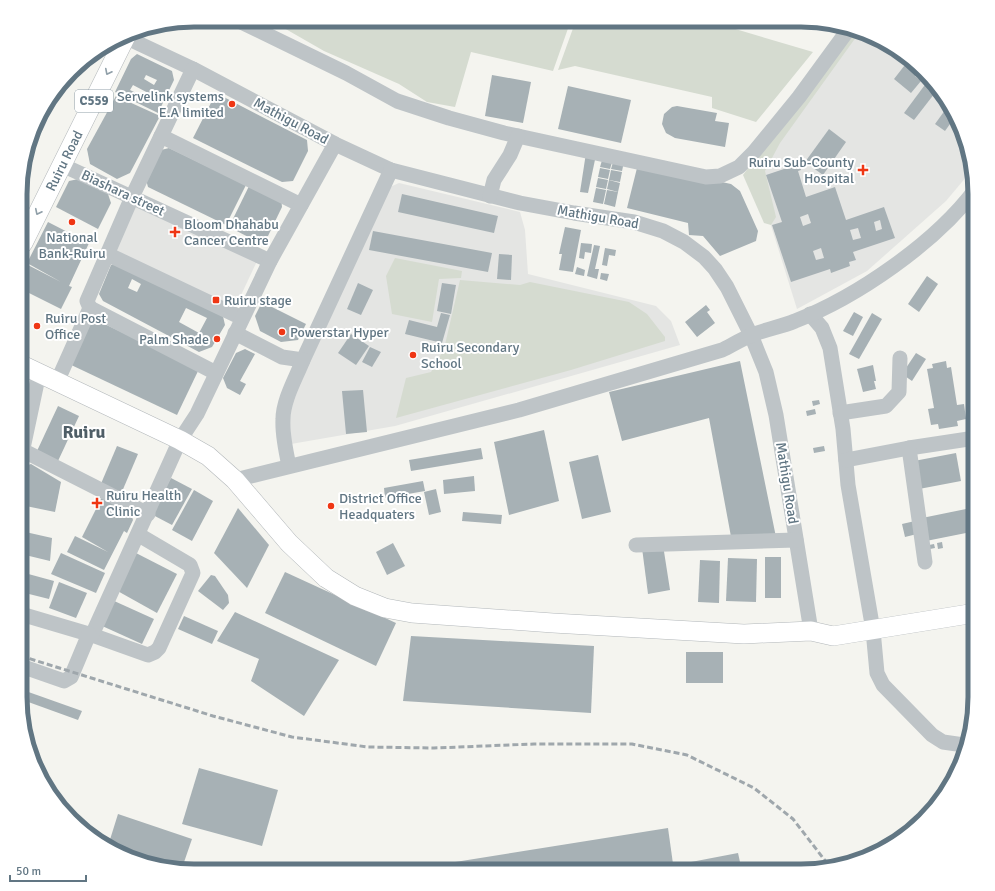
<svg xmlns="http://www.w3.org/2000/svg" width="995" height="891" viewBox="0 0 995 891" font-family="Signika,sans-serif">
<rect width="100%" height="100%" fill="#f4f4ef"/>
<g fill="#e4e5e3">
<path d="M853,31L878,38L932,79L962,127L972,170L946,201L867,271L797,309L754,171Z"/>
<path d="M399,183L520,212L525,230L528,274L656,306L671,321L680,345L395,426L291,444L289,407L390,187Z"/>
<path d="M135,201L258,259L234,310L111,253Z"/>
</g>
<g fill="#d5dbd0">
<path d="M270,20H571L553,71L471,52L455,107L427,102L399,84L324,51Z"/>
<path d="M576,20H705L813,52L756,122L712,108V97L575,66L558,70Z"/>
<path d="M850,31L859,33L780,143L765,171L776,217L771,225L764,223L743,175Z"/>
<path d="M395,258L462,271L461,278L439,279L432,322L392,314L386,276Z"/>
<path d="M460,280L520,285L530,282L629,302L647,314L665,337V341L571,370L396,418L406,378L431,372L444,349Z"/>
</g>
<g fill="#a7b1b5" fill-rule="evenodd">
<path d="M874,37L878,38L884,43L873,39Z"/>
<path d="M137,54L172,71L174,80L158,113L115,92L131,59ZM146,75L157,80L154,85L144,79ZM133,85L152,95L150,100L130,90Z"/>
<path d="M908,61L920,70L915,76L921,81L911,93L894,79Z"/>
<path d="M492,75L531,82L523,123L485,116Z"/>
<path d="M930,78L938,89L914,120L904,113Z"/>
<path d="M568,86L631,100L621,143L558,129Z"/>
<path d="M216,93L307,140L308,151L293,181L282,182L193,138Z"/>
<path d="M116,96L160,116L130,173L117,179L90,164L87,149Z"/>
<path d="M677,106L717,113L715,121L729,123L725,147L675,138L666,133L662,124L664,114L672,107Z"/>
<path d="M948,106L955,117L945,131L935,124Z"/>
<path d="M829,129L846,142L823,175L805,162Z"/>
<path d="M169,148L246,185L226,225L148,187L145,176L157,151Z"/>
<path d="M586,153L596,155L588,193L580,192Z"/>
<path d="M603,157L613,159L610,169L600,167Z"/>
<path d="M614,159L624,162L622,171L611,169Z"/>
<path d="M638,164L731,184L740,191L758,231L756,241L720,256L703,236L689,235L688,223L627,208Z"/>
<path d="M799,164L801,170L798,171L806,197L835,187L846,220L884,207L895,238L853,252L856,260L849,262L850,266L831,273L830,269L791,282L772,225L782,222L766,175ZM808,214L811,223L803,226L800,217ZM880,220L882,229L876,231L874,222ZM858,228L861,238L853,240L850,230ZM821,248L824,258L816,260L813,251Z"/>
<path d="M600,168L610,170L608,179L598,177Z"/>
<path d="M611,170L622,172L620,182L609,180Z"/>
<path d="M83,178L107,191L111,203L98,229L56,207L69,181Z"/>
<path d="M598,178L608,180L606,189L596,187Z"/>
<path d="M609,180L620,183L618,192L607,189Z"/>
<path d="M251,182L281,197L282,207L268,236L256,241L229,227Z"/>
<path d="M596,188L606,190L603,204L593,202Z"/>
<path d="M607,190L618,192L615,207L604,204Z"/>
<path d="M402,194L498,216L494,233L398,212Z"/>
<path d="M975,214V223L970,220Z"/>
<path d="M48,222L89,243L69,286L72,287L61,309L23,290V270L26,264L61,282L27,263Z"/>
<path d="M565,227L581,230L573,272L559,270L562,254H559Z"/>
<path d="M973,227L974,234L967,236L966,229Z"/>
<path d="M373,231L492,253L488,272L369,250Z"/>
<path d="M581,243L592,244L591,253L585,252L584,259L579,258Z"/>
<path d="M594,245L600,246L595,269H599L597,279L587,276Z"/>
<path d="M605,248L616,250L615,256L609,255L607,266L602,265Z"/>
<path d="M499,254L512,255L511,280L497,279Z"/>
<path d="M119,262L222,312L225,325L212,347L199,352L103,301L99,294L111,265ZM132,279L141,284L137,292L128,288ZM186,308L207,318L199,333L179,322Z"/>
<path d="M577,267L585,270L584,276L575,274Z"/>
<path d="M601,273L609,274L607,281L600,279Z"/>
<path d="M927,276L938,284L919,312L908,304Z"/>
<path d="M358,283L373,290L361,315L347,309Z"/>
<path d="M442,283L456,285L451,314L437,311Z"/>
<path d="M262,302L306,324L298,340L281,342L260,331L255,316Z"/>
<path d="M706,305L710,310L707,312L715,323L697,337L685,322Z"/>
<path d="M854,312L863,317L853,336L843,331Z"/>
<path d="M441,313L450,315L442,343L405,334L409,320L437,327Z"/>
<path d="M872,313L882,319L859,359L849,354Z"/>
<path d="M90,317L199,369L177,415L67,363Z"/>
<path d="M351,334L369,346L356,365L338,353Z"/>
<path d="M370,347L381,352L372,367L362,362Z"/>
<path d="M245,349L255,354L240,381L246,384L240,395L227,388L223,378L236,353Z"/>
<path d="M916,353L926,359L912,381L902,374Z"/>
<path d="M740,361L776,537L732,542L709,418L622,441L609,392Z"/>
<path d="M946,361L947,368L951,367L957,405L964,404L966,419L957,421L958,426L939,429L938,424L931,425L928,409L934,408L927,369L933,368L932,364Z"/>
<path d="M873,365L876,381H874L876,389L863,392L857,369Z"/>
<path d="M22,384L27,387L22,396Z"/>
<path d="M363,390L367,432L346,434L342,391Z"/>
<path d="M819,400L820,404L813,406L812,401Z"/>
<path d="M58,406L79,416L58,461L37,451Z"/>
<path d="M815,409L816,414L807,416L806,411Z"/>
<path d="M544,430L559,501L509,515L494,442Z"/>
<path d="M117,446L138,454L121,494L100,486Z"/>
<path d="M824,446L825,451L814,453L813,448Z"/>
<path d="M481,448L483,459L411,471L409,460Z"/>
<path d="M956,453L961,481L919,489L914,461Z"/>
<path d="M598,455L611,512L582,519L569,462Z"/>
<path d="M31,464L61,482L55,512L21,505L22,467Z"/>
<path d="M474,476L475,491L444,494L443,480Z"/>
<path d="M171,478L192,489L172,525L151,514Z"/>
<path d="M423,481L425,491L385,498L384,488Z"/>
<path d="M436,489L441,512L429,515L424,492Z"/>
<path d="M194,490L213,501L192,541L172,530Z"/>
<path d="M103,495L130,510L133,520L127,533L124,531L104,570L67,552L75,536L108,552L82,537Z"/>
<path d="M238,508L269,545L247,588L214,553Z"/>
<path d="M966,509L971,532L926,541L922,518Z"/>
<path d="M463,512L502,515L501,524L462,521Z"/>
<path d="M915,521L917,534L905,537L902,524Z"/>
<path d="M21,531L52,538L50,561L21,554Z"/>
<path d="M942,542L943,548L938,549L937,543Z"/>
<path d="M393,543L405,566L387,575L376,552Z"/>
<path d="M934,544L935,548L930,549L929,545Z"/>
<path d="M663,545L670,590L648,594L642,548Z"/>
<path d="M134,552L177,574L157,613L114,589Z"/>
<path d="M61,553L105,573L96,593L51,574Z"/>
<rect x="765" y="557" width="16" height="41"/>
<path d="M728,558L757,559L756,602L726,601Z"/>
<path d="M700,560L720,561L719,603L698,602Z"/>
<path d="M21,572L54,581L49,599L21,592Z"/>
<path d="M285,572L396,623L376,666L265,613Z"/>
<path d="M211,575L215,576L228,595L229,603L223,610L198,591Z"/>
<path d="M59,582L87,593L76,618L49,608Z"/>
<path d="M112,600L154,619L142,644L100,625Z"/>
<path d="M235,612L339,660L304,716L251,681L259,659L217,641Z"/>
<path d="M184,616L218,631L212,644L178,629Z"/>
<path d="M411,636L594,646L591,713L403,701Z"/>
<rect x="686" y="652" width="37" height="31"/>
<path d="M20,689L82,711L78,720L20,699Z"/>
<path d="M199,768L278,790L262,846L182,824Z"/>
<path d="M118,814L192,839L182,868L144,859L108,846Z"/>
<path d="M668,828L674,871H405V870Z"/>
<path d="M738,853L742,871H693L691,862Z"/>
</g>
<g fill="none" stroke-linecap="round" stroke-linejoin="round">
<g stroke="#b2b7ba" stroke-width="20">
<g id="major">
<path id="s1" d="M23,243L126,36"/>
<path d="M22,365L180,440L208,456L235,480L289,543L326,578L355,596L385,608L412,613L553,623L744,634L811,631L833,636L975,613"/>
</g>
</g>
<g stroke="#bec4c7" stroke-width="15">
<path d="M237,20L346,73L397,101L449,118L504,133L706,177L720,176L739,167L754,152L799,97L848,30"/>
<path d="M125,37L193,69L335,144L391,170L520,203L574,213L634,222L663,231L684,242L704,257L715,269L727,287L751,335L766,372L776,415L811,631"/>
<path d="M161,136L301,205"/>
<path d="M62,165L270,261"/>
<path d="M490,196L494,180L510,155L518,136"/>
<path d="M107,254L242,318"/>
<path d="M90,308L216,373"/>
<path d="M810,314L822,328L830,348L843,429L848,485L873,630L877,673L883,685L932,735L943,742L964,745"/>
<path d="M235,333L282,357L303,360L391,170"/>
<path d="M57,382L90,308L87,301L132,197L193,69"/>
<path d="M840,413L886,406L899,392L900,358"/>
<path d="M909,448L975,438"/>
<path d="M22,450L148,514"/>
<path d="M22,453L39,373"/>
<path d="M846,460L909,448L925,562"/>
<path d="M289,466C286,451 282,435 283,419C283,400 296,378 303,360"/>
<path d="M235,480L519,410L722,350C732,345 742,339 752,335C766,329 781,327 795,321C857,297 935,243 975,190"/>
<path d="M636,545L796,540"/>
<path d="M21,614L92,635L148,655L155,652L159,648L193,573L190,565L139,535"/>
<path d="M92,635L180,440L197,414L270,261L335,144"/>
<path d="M21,666L64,681L71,677L89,634"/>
</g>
<use href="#major" stroke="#fff" stroke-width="19"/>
<path stroke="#9fa7ac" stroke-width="3" stroke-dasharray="6 3" stroke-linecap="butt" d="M21,656L213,716L292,737L368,747L434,748L534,744H632L687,755L754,788L793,819L830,867"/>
</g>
<defs><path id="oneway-chevron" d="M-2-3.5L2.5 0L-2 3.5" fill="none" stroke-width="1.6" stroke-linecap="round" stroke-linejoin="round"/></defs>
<g stroke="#909fa8">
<use href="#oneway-chevron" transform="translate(108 72) rotate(117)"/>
<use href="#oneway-chevron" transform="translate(38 212) rotate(116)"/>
</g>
<g fill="#ef3614" stroke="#fff" stroke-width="1.5">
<circle cx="232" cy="104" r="4"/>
<path d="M861 164h4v4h4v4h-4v4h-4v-4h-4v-4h4z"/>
<circle cx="72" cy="222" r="4"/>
<path d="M173 226h4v4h4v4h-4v4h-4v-4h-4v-4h4z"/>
<rect x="212" y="296" width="8" height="8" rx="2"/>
<circle cx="37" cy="326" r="4"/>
<circle cx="282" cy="332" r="4"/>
<circle cx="217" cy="339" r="4"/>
<circle cx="413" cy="355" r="4"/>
<path d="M95 497h4v4h4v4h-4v4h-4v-4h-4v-4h4z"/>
<circle cx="331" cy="506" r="4"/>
</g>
<g text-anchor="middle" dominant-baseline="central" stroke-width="4" stroke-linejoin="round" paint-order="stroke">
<rect fill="#fff" stroke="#909fa8" stroke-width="1" x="75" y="90" width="38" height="22" rx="3"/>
<g font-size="13" font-weight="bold" fill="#617683">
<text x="94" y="101">C559</text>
</g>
<g font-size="14" fill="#617683" stroke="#fff" text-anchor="start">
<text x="224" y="96" text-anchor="end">Servelink systems<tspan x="224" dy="16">E.A limited</tspan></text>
<text x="854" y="162" text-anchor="end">Ruiru Sub-County<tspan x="854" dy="16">Hospital</tspan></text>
<text x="184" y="224">Bloom Dhahabu<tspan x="184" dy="16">Cancer Centre</tspan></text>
<text x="72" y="237" text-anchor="middle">National<tspan x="72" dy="16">Bank-Ruiru</tspan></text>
<text x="224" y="300">Ruiru stage</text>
<text x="45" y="318">Ruiru Post<tspan x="45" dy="16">Office</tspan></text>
<text x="290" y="332">Powerstar Hyper</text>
<text x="209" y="339" text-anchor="end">Palm Shade</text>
<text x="421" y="347">Ruiru Secondary<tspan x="421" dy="16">School</tspan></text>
<text x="106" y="495">Ruiru Health<tspan x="106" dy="16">Clinic</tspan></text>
<text x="339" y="498">District Office<tspan x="339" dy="16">Headquaters</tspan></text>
</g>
<g font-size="14" fill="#617683" stroke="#fff">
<text transform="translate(291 121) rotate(28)">Mathigu Road</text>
<text stroke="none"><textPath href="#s1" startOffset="92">Ruiru Road</textPath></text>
<text transform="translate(123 193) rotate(25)">Biashara street</text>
<text transform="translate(598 217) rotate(10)">Mathigu Road</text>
<text transform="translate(787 483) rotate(81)">Mathigu Road</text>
</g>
<g font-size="18" font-weight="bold" fill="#4f5e67" stroke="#fff">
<text x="84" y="432">Ruiru</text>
</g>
</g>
<path d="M0 0H995V891H0ZM194 27H801A167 167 0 0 1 968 194V697A167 167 0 0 1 801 864H194A167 167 0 0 1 27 697V194A167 167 0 0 1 194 27Z" fill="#fff" fill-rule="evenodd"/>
<path fill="none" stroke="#617683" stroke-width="5" d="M194 27H801A167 167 0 0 1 968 194V697A167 167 0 0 1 801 864H194A167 167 0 0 1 27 697V194A167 167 0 0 1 194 27Z"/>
<path d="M10 875v6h76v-6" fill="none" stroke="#617683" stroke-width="2"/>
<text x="16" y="875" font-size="12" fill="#617683" stroke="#ffffff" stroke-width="3" paint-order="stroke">50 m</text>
</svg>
